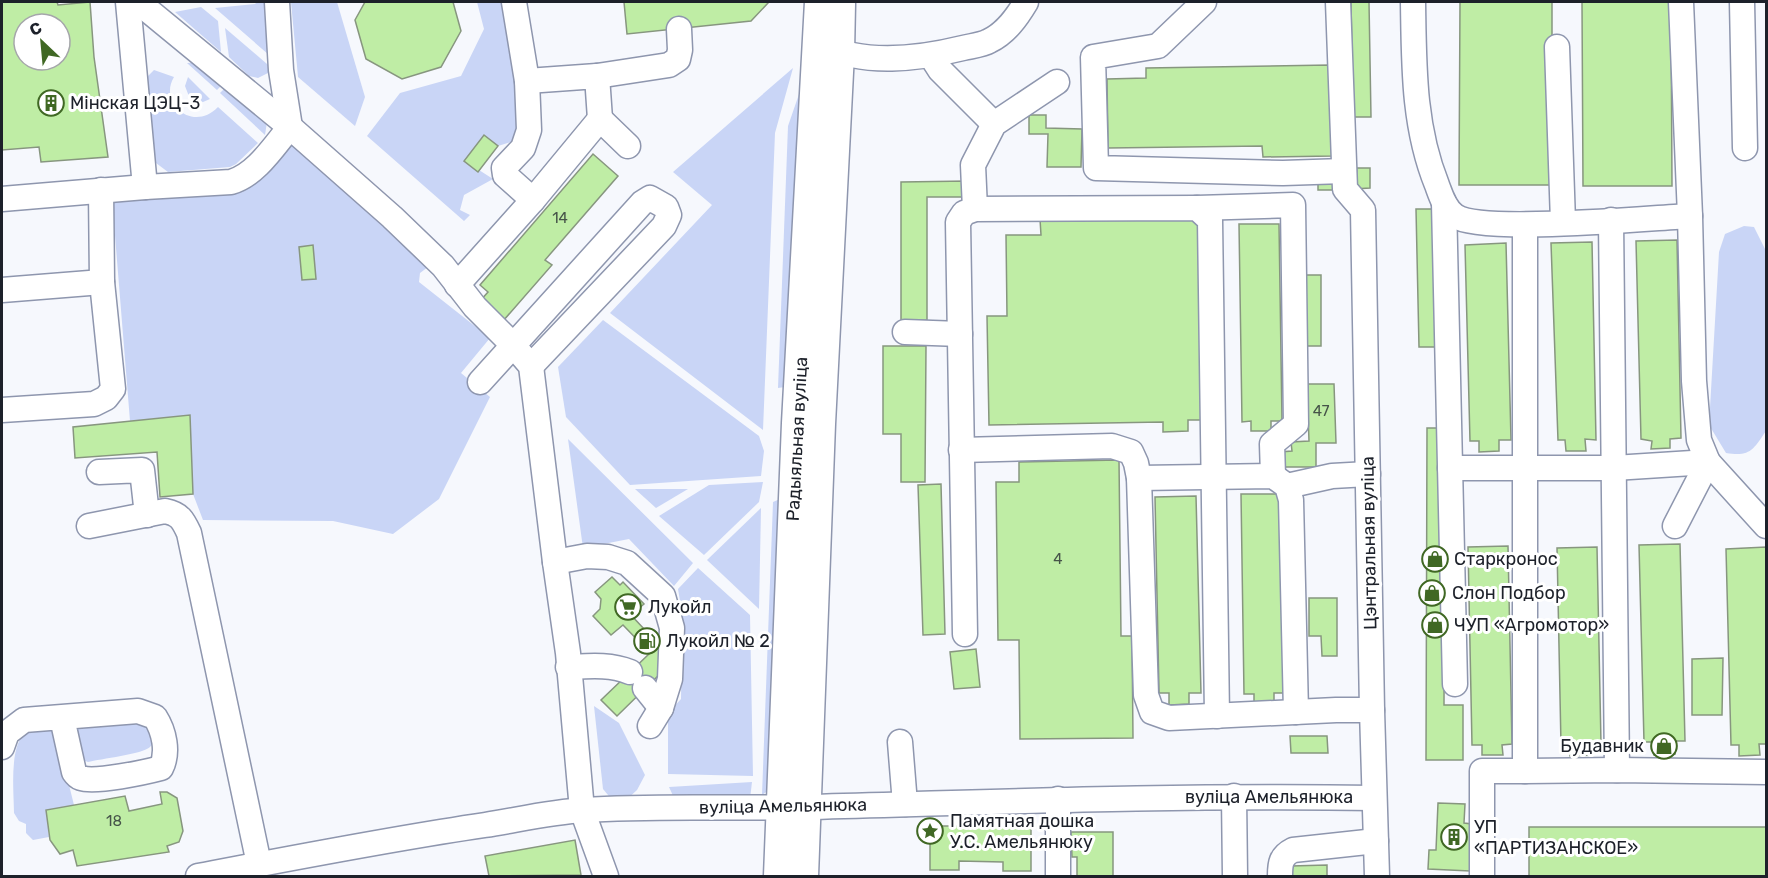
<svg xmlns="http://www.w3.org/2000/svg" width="1768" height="878" viewBox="0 0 1768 878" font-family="Rubik,sans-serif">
<rect width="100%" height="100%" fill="#f6f8fd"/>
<g fill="#c9d5f6">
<path d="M257,2H274L276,61L215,8L255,4Z"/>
<path d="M291,2H337L365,97L355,126L298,77Z"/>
<path d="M477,2H504L522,129L511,142L498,146L484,135L465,161L493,179L464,195L460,210L470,215L464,221L367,136L400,93L461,76L484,29Z"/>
<path d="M201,7L218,21L221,52L175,12Z"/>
<path d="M225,28L274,70L258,78L249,76L229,57Z"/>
<path d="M204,62L226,81L217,90L187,63Z"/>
<path d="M793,68L775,133L763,430L610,313L712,205L673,172Z"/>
<path d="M154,70L174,77C158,103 193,133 218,107L258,143L236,164L230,167L168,172L152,160L147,77Z"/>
<path d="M807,71L785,387L778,388L788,126Z"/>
<path d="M188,77L210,99L203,102L190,99L185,86Z"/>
<path d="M229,84L267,122L265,135L220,93Z"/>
<path d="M300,145L428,267L420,273L419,282L490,338L461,373L490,397L439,499L393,534L333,521L203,520L193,494L190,415L130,421L113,211L114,201L246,185L283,146Z"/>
<path d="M1744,226L1754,227L1765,249L1766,431C1753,450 1750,457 1726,453L1709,425L1719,252L1725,234Z"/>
<path d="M603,320L759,436L764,451L761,476L630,485L566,417L558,367Z"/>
<path d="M568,439L693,563L674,586L629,539L583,548Z"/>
<path d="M763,482L759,502L704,555L659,516L709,485Z"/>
<path d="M635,489H688L656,508Z"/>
<path d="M780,499L769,790L762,795L773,502Z"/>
<path d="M761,508L759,609L707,560Z"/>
<path d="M698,568L750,615L753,776L668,774V713L681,699L682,613L678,589Z"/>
<path d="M594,706L619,723L645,775L637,790L624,802L613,801L603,789Z"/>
<path d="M129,719L152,728C152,733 155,743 150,747C143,754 100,759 88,762L80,759L76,727Z"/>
<path d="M51,728L57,737L74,805L46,810L49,837L33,840L26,833V824L19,821L14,813C14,792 8,743 28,730C33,727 44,728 51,728Z"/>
<path d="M752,782L750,799L675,800L669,787Z"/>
</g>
<g fill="#bfeda5" stroke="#87967f" stroke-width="1.5" fill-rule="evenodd">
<path d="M2,2H57L58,5L90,2L94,57L108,157L41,162L39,147L2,150ZM24,24H60V60H24Z"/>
<path d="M365,2H453L461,31L441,67L402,79L366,59L355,20Z"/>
<path d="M624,2H767L768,3L751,21L627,34Z"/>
<path d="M1351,2H1369L1371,117H1353Z"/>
<path d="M1460,2H1552V185H1459Z"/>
<path d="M1582,2H1671L1672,186H1583Z"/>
<path d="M1330,65L1332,156L1263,157L1262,146L1108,148L1107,79L1146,78V68Z"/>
<path d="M1029,115H1046V128L1082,129L1081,167H1047L1048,134H1029Z"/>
<path d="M484,135L498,146L478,172L464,161Z"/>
<path d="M593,154L618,176L545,260L552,265L503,321L480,301L488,292L480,285Z"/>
<path d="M1354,168H1370V188L1354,189Z"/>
<path d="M1318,180H1335L1336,190H1318Z"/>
<path d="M968,181V197H927V320L901,321V182Z"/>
<path d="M1416,209H1438L1441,347H1419Z"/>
<path d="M1198,216L1202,420H1188V431L1163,432V422L989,425L987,316H1007L1006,235H1041L1040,219Z"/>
<path d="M1239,224H1279L1282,421H1271V431H1251V421L1242,422Z"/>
<path d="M1677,240L1681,438L1670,439V448L1651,449L1652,441L1641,439L1636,241Z"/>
<path d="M1592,242L1596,440L1585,439L1586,451H1566L1565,440H1558L1551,243Z"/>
<path d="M1506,243L1511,440H1499V451L1479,452V441H1470L1465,245Z"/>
<path d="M313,245L316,279L302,280L299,247Z"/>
<path d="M1301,275H1321V346H1302Z"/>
<path d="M883,346H926L925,482H901V434H883Z"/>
<path d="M1307,384H1334L1336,443H1316V467H1277L1279,452L1292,451L1291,442L1309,441Z"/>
<path d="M190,415L193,494L160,497L157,452L75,458L73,427Z"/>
<path d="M1427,428H1445L1444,705H1463V760H1426Z"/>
<path d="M1119,460L1121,636H1132L1133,738L1020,739L1019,640H998L996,482H1019V462Z"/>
<path d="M941,484L945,634L923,635L918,485Z"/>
<path d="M1241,494H1282L1285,693H1274V702H1254V694H1244Z"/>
<path d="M1196,496L1201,693H1189V704L1169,705V693H1159L1155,497Z"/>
<path d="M1680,544L1685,741H1674L1675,754L1654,755V742H1644L1639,545Z"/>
<path d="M1508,546L1512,744L1502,745L1503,755H1482V745H1472L1468,547Z"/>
<path d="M1597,547L1601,744L1590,745V755L1570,756V745H1561L1557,548Z"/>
<path d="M1766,547V744H1759L1760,755L1739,756V745H1731L1726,549Z"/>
<path d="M612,577L620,585L623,582L644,604L631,615L661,647L663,671L617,716L601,700L650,653L623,625L611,635L593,616L600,609L601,599L595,592Z"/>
<path d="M1309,598H1337V656H1322L1321,636H1309Z"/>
<path d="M976,649L980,687L954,689L950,652Z"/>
<path d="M1723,658L1722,715H1692V659Z"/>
<path d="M1290,736H1327L1328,753H1291Z"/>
<path d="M160,792H167L177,798L183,831L179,842L167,846L169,852L77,866L73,850L60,854L50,840L46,810L125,796L129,811L162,804Z"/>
<path d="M1438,803L1465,804L1464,823L1472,824L1470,871L1428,869L1429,850H1436Z"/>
<path d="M930,826H1031V871H1003V862L959,861V870H930Z"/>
<rect x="1529" y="827" width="237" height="49"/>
<path d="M1071,832H1113V876H1077V857H1072Z"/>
<path d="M575,840L581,875L489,876L485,856Z"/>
<path d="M1327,865V876H1291V866Z"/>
</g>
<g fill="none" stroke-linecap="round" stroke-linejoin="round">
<g stroke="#8e96ae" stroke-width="27">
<g id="minor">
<path d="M128,2L145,187"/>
<path d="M138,2L290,127L392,217L443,266L475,307L513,345L531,366L555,562L568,653L582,810L606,876"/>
<path d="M514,2L527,81L529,130L523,148L504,168L505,175L533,200"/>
<path d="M1204,2L1158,46L1093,57L1096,168L1283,173L1344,171"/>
<path d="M1338,2L1345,189L1363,210L1372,710L1377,876"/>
<path d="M1413,2C1414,64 1413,126 1437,185C1441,196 1445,209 1455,216C1482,234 1649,218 1690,216"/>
<path d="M1681,2L1690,216L1694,381L1699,440L1708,462L1766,526"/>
<path d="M1742,2L1745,148"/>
<path d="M823,45C865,66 918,59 963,48C971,46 982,45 989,41C1006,33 1017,17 1026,2"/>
<path d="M1557,47L1563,222"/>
<path d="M931,56L940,70L994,124"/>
<path d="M597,76L669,65L678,59L680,50L679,29"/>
<path d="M527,81L597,76L600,119"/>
<path d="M2,199L145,187L231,182C256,175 274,146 290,127L281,70L277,2"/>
<path d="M1444,203L1455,684"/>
<path d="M1197,208L1293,205L1296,424L1272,444L1273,476"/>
<path d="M975,209L973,165L994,124L1057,82"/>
<path d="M1611,220L1617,770"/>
<path d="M457,285L533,200L600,119L628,146"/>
<path d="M2,290L102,282"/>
<path d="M905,332L960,334"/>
<path d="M480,382L642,203L650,198L666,207L669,215L664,226L531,366"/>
<path d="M2,410L94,404L106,398L113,389L102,282L101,190"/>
<path d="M961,450L1112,446L1131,452L1136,463L1139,478L1146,695L1152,712L1169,718L1336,710H1372"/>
<path d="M1450,468H1614L1708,462"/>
<path d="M99,472L142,470L147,515"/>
<path d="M1139,478L1273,476L1287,486L1291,500L1296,712"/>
<path d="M1287,486L1332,476L1368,474"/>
<path d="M89,526L165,511C180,514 183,520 189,533L259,864"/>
<path d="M1675,526L1708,462"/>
<path d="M555,562L587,556L608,557L627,563L663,596L672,628L670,679L661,708L650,726"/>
<path d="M965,634L958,222L964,213L975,209L1197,208L1210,220L1217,716"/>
<path d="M568,667C590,666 610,664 630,672"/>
<path d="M645,688L661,708"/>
<path d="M900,742L905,804"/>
<path d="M2,747L7,733L24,720L138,711L155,717C164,731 169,752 161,768C146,772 95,783 81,778C78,777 76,775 74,772L62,718"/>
<path d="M1525,771L1617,770L1766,772"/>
<path d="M1234,796L1235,876"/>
<path d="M1058,799V876"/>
<path d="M198,876C293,858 389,839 485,825C517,820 551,812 584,810C657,805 731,809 804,807C994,802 1184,795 1374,798"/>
<path d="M1280,876C1280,863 1281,856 1293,850L1376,841"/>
<path d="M1482,876V771H1525V225"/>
</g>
</g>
<g stroke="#8e96ae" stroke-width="33">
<g id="major">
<path d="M779,876L797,423L820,2"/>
<path d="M803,876L820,424L839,53L840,4"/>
</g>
</g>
<use href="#minor" stroke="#fff" stroke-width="24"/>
<use href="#major" stroke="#fff" stroke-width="30"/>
</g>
<defs>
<g id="building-ring" transform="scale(1.35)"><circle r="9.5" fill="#fff" stroke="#406824" stroke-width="1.5"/><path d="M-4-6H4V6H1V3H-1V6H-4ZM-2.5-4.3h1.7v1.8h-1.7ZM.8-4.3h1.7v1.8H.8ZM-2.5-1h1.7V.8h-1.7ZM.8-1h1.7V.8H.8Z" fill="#406824"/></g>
<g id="shop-ring" transform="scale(1.35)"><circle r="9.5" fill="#fff" stroke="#406824" stroke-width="1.5"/><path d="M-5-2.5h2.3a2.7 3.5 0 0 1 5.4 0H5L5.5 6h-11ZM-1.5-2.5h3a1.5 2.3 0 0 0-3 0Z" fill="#406824"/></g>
<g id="supermarket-ring" transform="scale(1.35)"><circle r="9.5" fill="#fff" stroke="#406824" stroke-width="1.5"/><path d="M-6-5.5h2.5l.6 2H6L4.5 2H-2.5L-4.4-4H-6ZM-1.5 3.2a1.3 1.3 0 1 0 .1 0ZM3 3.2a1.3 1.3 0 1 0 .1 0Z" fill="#406824"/></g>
<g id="fuel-ring" transform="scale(1.35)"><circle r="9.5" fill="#fff" stroke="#406824" stroke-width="1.5"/><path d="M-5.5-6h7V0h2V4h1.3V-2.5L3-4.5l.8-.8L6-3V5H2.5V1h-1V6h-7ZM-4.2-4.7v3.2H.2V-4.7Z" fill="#406824"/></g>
<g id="sight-ring" transform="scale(1.35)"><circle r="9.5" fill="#fff" stroke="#406824" stroke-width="1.5"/><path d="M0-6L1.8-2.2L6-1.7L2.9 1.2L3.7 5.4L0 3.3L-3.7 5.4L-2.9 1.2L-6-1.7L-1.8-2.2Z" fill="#406824"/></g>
</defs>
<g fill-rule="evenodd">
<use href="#building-ring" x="51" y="103"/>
<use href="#shop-ring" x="1435" y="559"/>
<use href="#shop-ring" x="1432" y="593"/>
<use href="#supermarket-ring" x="628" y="607"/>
<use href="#shop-ring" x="1435" y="625"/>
<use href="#fuel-ring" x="647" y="641"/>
<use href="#shop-ring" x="1664" y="746"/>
<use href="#sight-ring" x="930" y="831"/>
<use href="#building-ring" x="1454" y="837"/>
</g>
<g text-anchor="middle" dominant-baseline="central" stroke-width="6" stroke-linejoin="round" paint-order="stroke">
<g font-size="15" fill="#465449">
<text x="560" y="218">14</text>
<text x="1321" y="411">47</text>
<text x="1058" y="559">4</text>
<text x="114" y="821">18</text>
</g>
<g font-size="18" fill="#1d212a" stroke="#fff" text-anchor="start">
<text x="70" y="103">Мінская ЦЭЦ-3</text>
<text x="1454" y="559">Старкронос</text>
<text x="1452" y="593">Слон Подбор</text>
<text x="648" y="607">Лукойл</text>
<text x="1454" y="625">ЧУП «Агромотор»</text>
<text x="666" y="641">Лукойл № 2</text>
<text x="1644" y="746" text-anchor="end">Будавник</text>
<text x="950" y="821">Памятная дошка<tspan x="950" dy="21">У.С. Амельянюку</tspan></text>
<text x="1474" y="827">УП<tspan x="1474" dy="21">«ПАРТИЗАНСКОЕ»</tspan></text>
</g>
<g font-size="18" fill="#1d212a" stroke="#fff">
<text transform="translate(797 439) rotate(-87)">Радыяльная вуліца</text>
<text transform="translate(1369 543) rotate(-91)">Цэнтральная вуліца</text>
<text x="1269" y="797">вуліца Амельянюка</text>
<text transform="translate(783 806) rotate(-1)">вуліца Амельянюка</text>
</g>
</g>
<rect width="1768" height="878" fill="none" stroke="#1d212a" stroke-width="6"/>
<g transform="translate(42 42) rotate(334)"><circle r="28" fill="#ffffff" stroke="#a5a6aa" stroke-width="1.5"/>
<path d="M0-4.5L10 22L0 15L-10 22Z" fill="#406824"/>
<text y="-9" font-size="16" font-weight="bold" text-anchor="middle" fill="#1d212a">С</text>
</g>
</svg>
